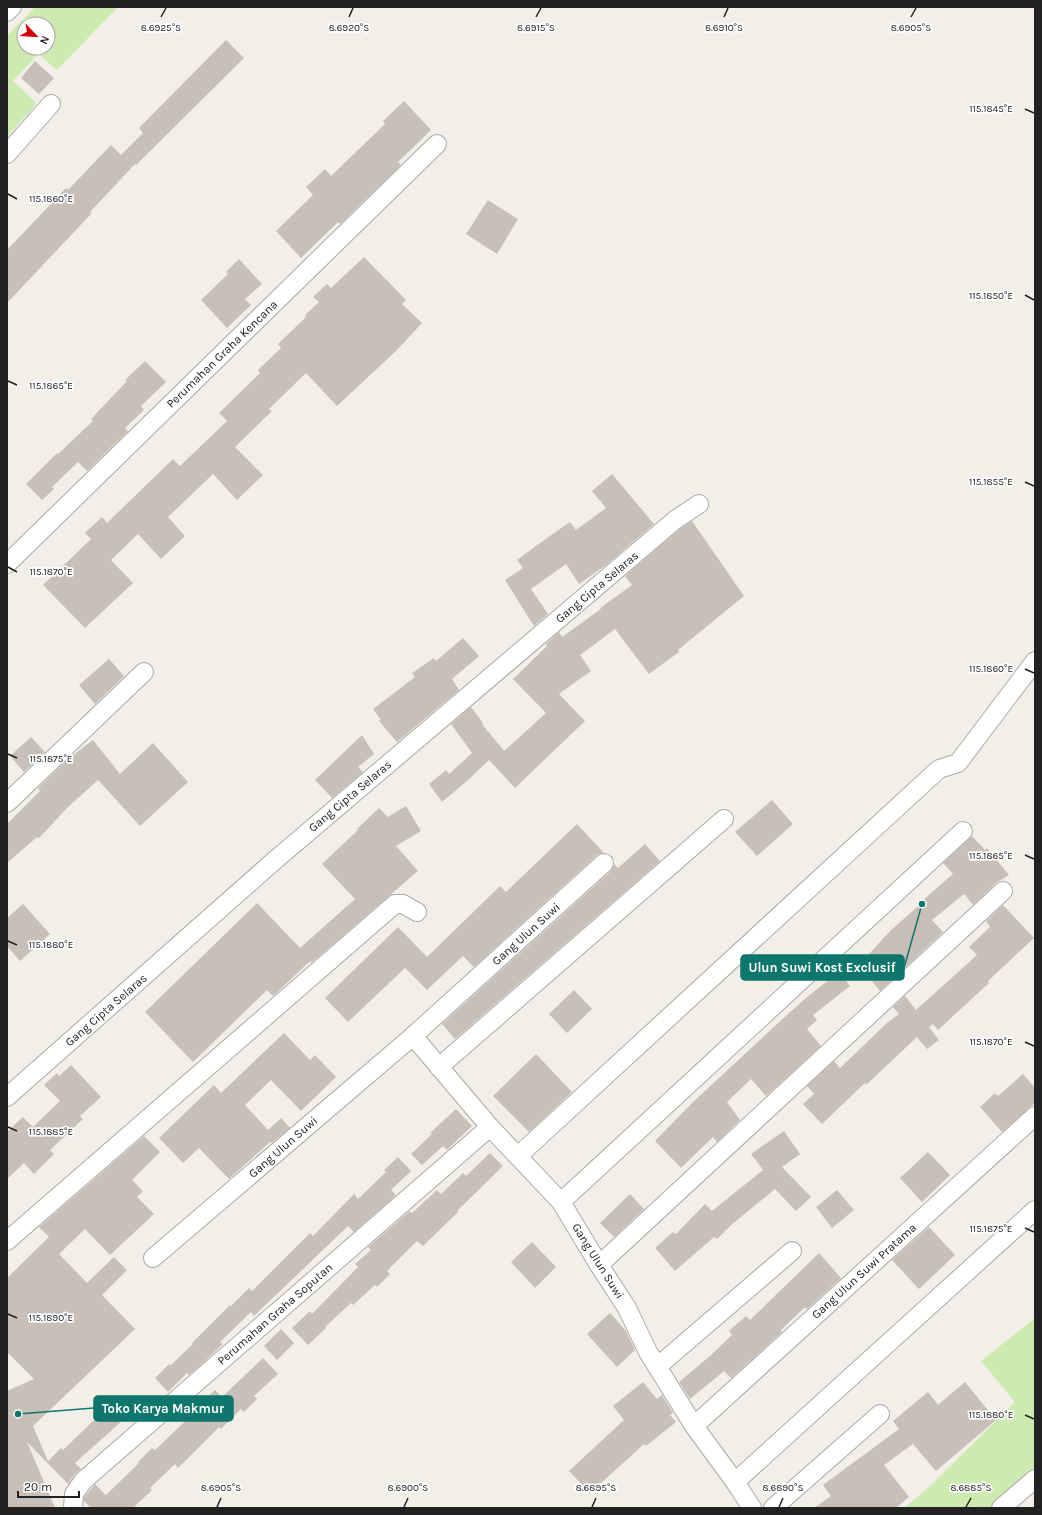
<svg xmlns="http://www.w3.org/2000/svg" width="1042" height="1515" viewBox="0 0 1042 1515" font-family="Karla,sans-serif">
<rect width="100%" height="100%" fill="#f2efe9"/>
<g fill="#cdebb0" fill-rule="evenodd">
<path d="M35,7H118L57,70L38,54L13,81L36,103L33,108L7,136V36ZM24,24H48V48H24Z"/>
<path d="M1035,1318V1468L989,1508H904L928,1488L1015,1402L981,1361Z"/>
</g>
<g fill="#c7bfb8">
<path d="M226,40L244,58L136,165L135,164L90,212L92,213L7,303V250L66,188L68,190L111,145L121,155L143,133L139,128Z"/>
<path d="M35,61L54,78L39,94L21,78Z"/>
<path d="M404,101L431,130L398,162L401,165L340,224L338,222L301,258L276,231L313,195L306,187L325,169L331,176L385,124L383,121Z"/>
<path d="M488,200L518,219L497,254L466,234Z"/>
<path d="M364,257L406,300L402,304L422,323L396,351L337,406L306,373L269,409L272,411L235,447L263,475L237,500L213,474L168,517L185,536L161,559L138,534L111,560L133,583L85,628L43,585L91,539L85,533L102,517L107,523L173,459L180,466L227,421L219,413L260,373L258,370L281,348L278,344L306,317L305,315L319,302L313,297L327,284L331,288Z"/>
<path d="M239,259L262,284L245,299L251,305L227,328L201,300L228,274L226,272Z"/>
<path d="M145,361L166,382L141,406L144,410L125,428L128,431L87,471L78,462L52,487L54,489L42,500L26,484L57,453L58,454L93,421L91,419L127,381L125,380Z"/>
<path d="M612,474L654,524L606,565L579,584L566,564L531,589L548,614L534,626L505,580L523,568L517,560L547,538L570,522L576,530L606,508L592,491Z"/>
<path d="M692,521L744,596L678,650L679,652L649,674L615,629L580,655L591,671L559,694L585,721L515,788L489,760L468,780L442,802L429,784L446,770L449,774L472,753L451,724L471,707L483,723L482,724L504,751L546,713L513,679L547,646L546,644L559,632L562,637L601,609L600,608L632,585L625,576L681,528Z"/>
<path d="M463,638L479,656L452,679L459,690L397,742L379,721L381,720L373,709L415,677L412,673L434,658L436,661Z"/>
<path d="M109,659L124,676L95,704L79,685Z"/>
<path d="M362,735L374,754L358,767L363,772L332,798L315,780Z"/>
<path d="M31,737L45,752L24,772L10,756Z"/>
<path d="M93,740L120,774L153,743L188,782L140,826L98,780L68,807L39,838L37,837L7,863V824L40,791L38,788L68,759Z"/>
<path d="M772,800L793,824L757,856L735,832Z"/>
<path d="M406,806L421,831L396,846L418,871L311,963L310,961L273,996L267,990L193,1062L145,1012L257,903L300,948L355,899L322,864L358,830L357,829L379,808L388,817Z"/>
<path d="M577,824L604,853L597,855L474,967L463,956L427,990L405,968L348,1022L325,998L398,927L427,957L500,886L506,892Z"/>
<path d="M972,836L985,850L987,848L1009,875L996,883L973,905L964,894L932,920L943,932L880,991L859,965L890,931L924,901L923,900L953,874L943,863Z"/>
<path d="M645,844L660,861L455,1039L442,1024L611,871L614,864L618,868Z"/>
<path d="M23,904L50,934L20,961L7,946V918Z"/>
<path d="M1003,905L1034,938L988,981L989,983L938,1030L933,1024L929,1027L939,1040L927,1049L917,1037L866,1085L865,1083L822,1124L803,1104L814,1094L807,1086L834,1061L840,1068L888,1022L899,1014L893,1007L905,996L916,1010L977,955L969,947L990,927L986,921Z"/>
<path d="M839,972L850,986L813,1015L817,1020L807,1029L821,1046L766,1096L751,1079L727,1102L740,1120L717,1142L713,1137L681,1168L655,1141L693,1102L776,1025L807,997Z"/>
<path d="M574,990L592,1009L567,1033L549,1014Z"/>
<path d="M284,1033L310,1060L315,1055L336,1077L301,1111L271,1080L245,1105L268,1130L281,1118L290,1128L271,1143L270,1142L229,1179L199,1148L183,1163L159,1138L214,1085L221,1093Z"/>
<path d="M536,1054L572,1092L529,1132L493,1096Z"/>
<path d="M71,1065L101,1097L80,1116L83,1119L50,1150L54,1154L34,1174L24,1163L7,1179V1132L23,1117L33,1127L60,1101L44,1085L57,1073L59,1076Z"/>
<path d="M1023,1074L1035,1088V1103L1002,1132L980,1107L995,1093L998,1096Z"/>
<path d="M456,1109L472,1126L447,1150L443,1146L422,1165L411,1154L432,1134L430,1133Z"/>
<path d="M784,1131L800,1154L782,1167L811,1197L796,1211L775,1189L731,1225L717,1239L714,1237L675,1271L655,1248L673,1232L676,1234L705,1204L712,1211L763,1170L751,1154Z"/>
<path d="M144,1136L160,1152L132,1180L143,1191L137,1197L154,1214L110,1255L85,1229L59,1254L87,1283L114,1257L127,1270L102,1295L135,1329L33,1426L48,1461L61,1448L63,1450L118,1397L132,1412L75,1463L81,1469L74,1475L68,1484L27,1442L55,1508H7V1391L34,1379L7,1352V1278L49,1237L39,1227Z"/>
<path d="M928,1152L950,1175L922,1202L900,1178Z"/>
<path d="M490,1153L503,1166L457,1211L458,1212L423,1246L417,1241L387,1271L390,1274L377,1287L375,1285L353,1305L351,1303L325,1327L326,1328L308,1345L292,1328L310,1311L312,1314L358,1267L355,1264L371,1250L368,1247L410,1211L412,1213L437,1190L441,1194L463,1173L466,1176Z"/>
<path d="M398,1157L411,1171L391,1190L396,1195L354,1232L348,1226L254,1316L251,1312L220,1342L223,1344L205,1361L189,1375L187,1373L168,1392L155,1378L169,1364L171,1365L193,1344L192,1343L230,1305L231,1306L249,1288L252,1291L310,1233L313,1236L354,1194L358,1199L386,1172L384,1170Z"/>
<path d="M837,1190L854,1210L832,1228L816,1207Z"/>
<path d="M630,1194L644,1209L614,1237L600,1223Z"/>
<path d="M929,1227L955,1255L919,1289L892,1260Z"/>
<path d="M532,1242L556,1267L535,1288L511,1262Z"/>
<path d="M819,1253L841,1278L807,1309L805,1307L781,1330L782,1332L731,1378L724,1371L690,1399L679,1382L710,1356L732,1335L729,1331L746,1316L750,1320Z"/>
<path d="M610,1313L626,1331L635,1350L617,1367L587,1334Z"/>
<path d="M281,1329L294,1343L277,1360L264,1346Z"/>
<path d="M263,1358L278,1374L254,1396L257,1399L244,1412L241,1409L221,1429L219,1427L178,1468L175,1464L150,1488L152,1490L133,1508H91L84,1501V1498L95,1484L106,1495L139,1463L138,1462L152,1448L155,1450L200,1407L199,1405L215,1390L222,1397Z"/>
<path d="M643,1382L657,1399L662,1395L673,1413L670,1415L676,1422L646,1446L644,1444L590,1493L569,1471L624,1420L613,1406Z"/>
<path d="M965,1382L996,1420L936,1471L913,1444L884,1465L909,1497L896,1508H814L831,1496L823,1485L899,1429L893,1421L928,1392L938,1405Z"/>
</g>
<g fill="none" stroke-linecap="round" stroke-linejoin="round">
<g stroke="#a9a9a9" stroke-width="20">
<g id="minor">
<path d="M7,12L12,7"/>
<path d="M7,154L51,104"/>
<path d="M7,564L437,144"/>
<path d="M7,803L144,672"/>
<path d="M413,1036L490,1127L561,1202L599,1265L627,1308L648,1352L694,1426L735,1482L752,1508"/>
<path d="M439,1067L724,819"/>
<path d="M7,1097L274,861L675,520L699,504"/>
<path d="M518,1156L939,769L958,763L1035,661"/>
<path d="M561,1202L963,831"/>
<path d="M7,1241L395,904H403L417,912"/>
<path d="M153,1258L413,1036L604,863"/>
<path d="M599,1265L1003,891"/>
<path d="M657,1367L792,1251"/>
<path d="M694,1426L1035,1116"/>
<path d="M735,1482L1035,1210"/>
<path d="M73,1508L74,1494L83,1481L490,1127"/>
<path d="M773,1508L880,1414"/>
<path d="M1001,1508L1035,1479"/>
</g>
</g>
<use href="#minor" stroke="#fff" stroke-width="18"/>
</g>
<path fill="none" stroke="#222" stroke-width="1.5" d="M161,17L166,8M349,17L353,8M536,17L541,8M724,17L728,8M911,17L916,8M1025,109L1034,113M8,194L17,199M1025,295L1034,300M8,381L17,385M1025,482L1034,486M8,567L17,572M1025,669L1034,673M8,754L17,758M1025,855L1034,859M8,941L17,945M1025,1042L1034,1046M8,1127L17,1131M1025,1228L1034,1232M8,1314L17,1318M1025,1415L1034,1419M217,1507L221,1498M404,1507L408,1498M592,1507L596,1498M779,1507L783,1498M966,1507L971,1498"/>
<g text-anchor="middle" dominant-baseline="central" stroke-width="3.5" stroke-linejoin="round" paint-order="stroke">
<g font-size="12" fill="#222" stroke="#fff">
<text transform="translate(222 354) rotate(-44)">Perumahan Graha Kencana</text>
<text transform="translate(597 587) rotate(-40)">Gang Cipta Selaras</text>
<text transform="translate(350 796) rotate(-40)">Gang Cipta Selaras</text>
<text transform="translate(526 934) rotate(-42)">Gang Ulun Suwi</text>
<text transform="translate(106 1010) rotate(-41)">Gang Cipta Selaras</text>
<text transform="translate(283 1147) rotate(-41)">Gang Ulun Suwi</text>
<text transform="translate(598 1261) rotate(58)">Gang Ulun Suwi</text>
<text transform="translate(864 1271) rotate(-42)">Gang Ulun Suwi Pratama</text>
<text transform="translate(275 1314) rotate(-41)">Perumahan Graha Soputan</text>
</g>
</g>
<g font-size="10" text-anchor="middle" fill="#222" stroke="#fff" stroke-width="3.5" stroke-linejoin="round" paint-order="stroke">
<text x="161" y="31">8.6925°S</text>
<text x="536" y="31">8.6915°S</text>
<text x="724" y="31">8.6910°S</text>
<text x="911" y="31">8.6905°S</text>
<text x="349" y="31">8.6920°S</text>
<text x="991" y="112">115.1845°E</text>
<text x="51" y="202">115.1860°E</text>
<text x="991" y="299">115.1850°E</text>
<text x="51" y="389">115.1865°E</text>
<text x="991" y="485">115.1855°E</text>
<text x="51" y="575">115.1870°E</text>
<text x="991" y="672">115.1860°E</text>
<text x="51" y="762">115.1875°E</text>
<text x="991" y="859">115.1865°E</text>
<text x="51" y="948">115.1880°E</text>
<text x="991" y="1045">115.1870°E</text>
<text x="51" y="1135">115.1885°E</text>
<text x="991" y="1232">115.1875°E</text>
<text x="51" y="1321">115.1890°E</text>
<text x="991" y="1418">115.1880°E</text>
<text x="221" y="1491">8.6905°S</text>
<text x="408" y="1491">8.6900°S</text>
<text x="596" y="1491">8.6895°S</text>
<text x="783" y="1491">8.6890°S</text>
<text x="971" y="1491">8.6885°S</text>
</g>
<path fill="none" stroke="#0f766e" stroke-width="1.5" d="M922 904L904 968M18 1414L94 1408"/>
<g fill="#0f766e" stroke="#fff" stroke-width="1.5">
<circle cx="922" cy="904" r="4"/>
<circle cx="18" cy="1414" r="4"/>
</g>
<g fill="#0f766e" stroke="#0f766e" stroke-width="1.5">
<rect x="741" y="955" width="163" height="25" rx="4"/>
<rect x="94" y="1396" width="139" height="25" rx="4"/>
</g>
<g font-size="13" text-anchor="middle" font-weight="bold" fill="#fff">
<text x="822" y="972">Ulun Suwi Kost Exclusif</text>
<text x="163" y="1413">Toko Karya Makmur</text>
</g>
<rect width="1042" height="1515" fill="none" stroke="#222222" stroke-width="16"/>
<g transform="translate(36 36) rotate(115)"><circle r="19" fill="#ffffff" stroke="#a7a7a7"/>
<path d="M0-3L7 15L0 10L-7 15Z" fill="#d40000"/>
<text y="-6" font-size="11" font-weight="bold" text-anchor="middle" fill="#222222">N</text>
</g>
<path d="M18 1491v6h61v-6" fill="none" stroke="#222222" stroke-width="2"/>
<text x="24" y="1491" font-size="12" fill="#222222" stroke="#ffffff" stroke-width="3" paint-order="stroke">20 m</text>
</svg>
